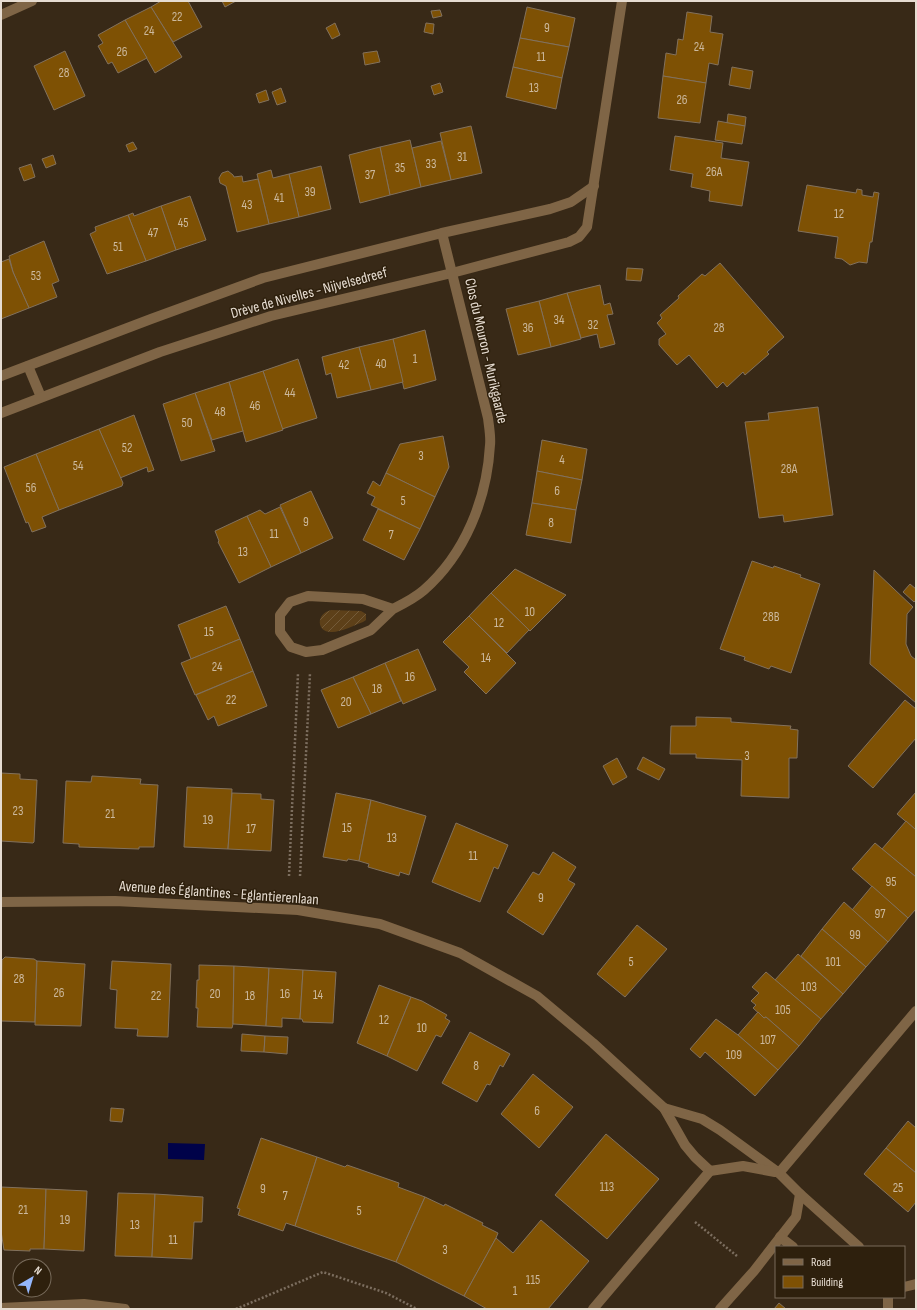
<svg xmlns="http://www.w3.org/2000/svg" width="917" height="1310" viewBox="0 0 917 1310" font-family="'Sofia Sans Condensed',sans-serif">
<defs>
<pattern id="garden-furrows" width="10" height="10" patternUnits="userSpaceOnUse"><rect width="10" height="10" fill="#5d4019"/><path d="M-1 1l2-2M0 10L10 0M9 11l2-2" fill="none" stroke="#745b39"/></pattern>
</defs>
<rect width="100%" height="100%" fill="#382917"/>
<path fill="url(#garden-furrows)" d="M331,610L361,611L366,614V620L363,622C355,625 341,632 332,632C317,633 315,614 331,610Z"/>
<path fill="#000249" d="M168,1143L205,1144L204,1160L168,1159Z"/>
<g fill="#7e5104" stroke="#82715d">
<path d="M161,1H188L202,27L173,42L151,7Z"/>
<path d="M222,1H236L225,7Z"/>
<path d="M151,7L182,57L155,73L125,20Z"/>
<path d="M527,7L575,18L569,47L520,38Z"/>
<path d="M440,10L442,16L433,18L431,11Z"/>
<path d="M687,12L712,16L710,32L723,34L718,65L709,63L706,83L663,76L666,53L676,55L678,39L683,40Z"/>
<path d="M125,20L147,58L118,73L112,62L108,64L98,46L103,43L98,35Z"/>
<path d="M335,23L340,35L332,39L326,28Z"/>
<path d="M426,23L434,24L433,34L424,32Z"/>
<path d="M520,38L569,47L562,78L513,67Z"/>
<path d="M65,51L85,96L54,110L34,66Z"/>
<path d="M377,51L380,62L365,65L363,53Z"/>
<path d="M513,67L562,78L556,109L506,97Z"/>
<path d="M732,67L753,71L750,89L729,85Z"/>
<path d="M663,76L706,83L700,123L658,118Z"/>
<path d="M440,83L443,92L434,95L431,86Z"/>
<path d="M281,88L286,102L277,105L272,92Z"/>
<path d="M266,90L269,100L259,103L256,94Z"/>
<path d="M728,114L746,117L745,126L727,123Z"/>
<path d="M718,121L745,126L742,144L715,140Z"/>
<path d="M471,126L482,173L451,180L440,133Z"/>
<path d="M675,136L723,143L721,158L749,162L742,206L709,201L710,191L691,187L693,174L670,170Z"/>
<path d="M410,140L421,187L390,195L380,147Z"/>
<path d="M441,141L451,180L421,187L412,148Z"/>
<path d="M133,142L137,149L129,152L126,145Z"/>
<path d="M380,147L390,195L360,203L349,155Z"/>
<path d="M53,155L56,164L46,168L42,159Z"/>
<path d="M31,164L35,177L24,181L19,168Z"/>
<path d="M321,166L331,209L299,217L289,174Z"/>
<path d="M271,170L273,178L289,174L299,217L269,224L257,174Z"/>
<path d="M228,171L233,175L234,177L242,176L243,182L258,179L269,224L237,232L226,186L220,183L219,178L222,173Z"/>
<path d="M807,185L856,193L857,189L862,190V195L873,197L874,192L879,193L872,242H870L867,263L859,262L850,265L842,259L835,258L838,237L798,231Z"/>
<path d="M190,196L206,240L176,250L161,206Z"/>
<path d="M161,206L176,250L146,261L128,215L133,213L134,216Z"/>
<path d="M128,215L146,261L107,274L90,234L96,231L95,227Z"/>
<path d="M44,241L59,281L52,284L57,297L29,308L13,272L9,256Z"/>
<path d="M9,259L13,272L29,308L1,319V262Z"/>
<path d="M720,263L784,337L767,352L769,354L745,375L743,372L727,387L723,382L717,388L689,355L677,365L659,345V339L666,334L657,323L662,318L660,315L679,298L678,296L702,274L705,276Z"/>
<path d="M627,268L643,269L641,281L626,280Z"/>
<path d="M600,285L604,305L610,303L613,314L607,315L615,344L600,348L597,334L581,338L567,293Z"/>
<path d="M567,293L581,339L551,347L539,301Z"/>
<path d="M539,301L551,347L518,355L506,309Z"/>
<path d="M425,330L436,380L404,389L393,339Z"/>
<path d="M393,339L403,382L371,390L359,347Z"/>
<path d="M359,347L371,390L337,398L331,373L326,375L322,357Z"/>
<path d="M298,359L317,418L282,429L263,371Z"/>
<path d="M263,371L283,430L246,442L229,382Z"/>
<path d="M229,382L243,431L212,440L195,393Z"/>
<path d="M195,393L215,451L181,461L163,404Z"/>
<path d="M818,407L833,515L784,522L783,515L759,518L745,422L769,420L768,413Z"/>
<path d="M134,415L154,470L148,472L147,467L120,478L99,429Z"/>
<path d="M99,429L123,483L122,486L59,510L36,454Z"/>
<path d="M443,436L449,467L435,497L386,473L400,444Z"/>
<path d="M542,440L587,449L582,480L537,471Z"/>
<path d="M36,454L59,510L42,517L46,527L32,532L28,522L26,523L4,467Z"/>
<path d="M537,471L582,480L576,510L532,503Z"/>
<path d="M386,473L435,497L420,529L371,505L375,497L367,493L373,481L380,486Z"/>
<path d="M311,491L333,538L301,553L280,505Z"/>
<path d="M532,503L576,510L571,543L526,535Z"/>
<path d="M280,507L301,553L271,567L247,516L260,510L265,514Z"/>
<path d="M378,509L420,529L404,560L363,540Z"/>
<path d="M247,516L271,567L239,583L218,542L219,541L215,531Z"/>
<path d="M752,561L773,568L774,566L801,575L800,577L820,584L791,673L771,666L769,669L744,660L745,657L720,649Z"/>
<path d="M515,569L566,595L530,631L491,593Z"/>
<path d="M874,570L913,607L907,614L906,644L911,656L916,660V703L870,664Z"/>
<path d="M910,584L916,589V600L914,602L903,592Z"/>
<path d="M491,593L529,630L507,653L469,616Z"/>
<path d="M226,606L240,639L191,659L178,625Z"/>
<path d="M469,616L516,663L486,694L464,672L469,667L443,642Z"/>
<path d="M240,639L253,671L195,695L181,663Z"/>
<path d="M418,649L436,690L403,704L385,663Z"/>
<path d="M385,663L401,701L371,714L353,677Z"/>
<path d="M253,671L267,706L218,726L214,716L208,720L196,695Z"/>
<path d="M353,677L371,714L338,728L321,690Z"/>
<path d="M905,700L916,709V738L873,788L848,766Z"/>
<path d="M696,717L731,718V722L791,726L790,729L798,730L797,758H789V798L741,796L742,760L696,758V754H670L671,726H696Z"/>
<path d="M643,757L665,769L659,780L637,769Z"/>
<path d="M617,758L627,777L613,785L603,766Z"/>
<path d="M1,773L20,774V779L37,780L34,842L33,843L1,841Z"/>
<path d="M92,776L141,779L140,784L158,785L154,847H139V849L79,847V844L63,843L66,781L91,782Z"/>
<path d="M187,787L232,789L228,849L184,847Z"/>
<path d="M916,792V830L897,814Z"/>
<path d="M232,793L261,794V799L274,800L271,851L228,849Z"/>
<path d="M336,793L371,800L359,861L348,859L347,861L323,857Z"/>
<path d="M371,800L426,816L409,875L400,872L399,876L368,867L369,864L359,861Z"/>
<path d="M906,821L916,830V877L882,849Z"/>
<path d="M456,823L508,845L498,869L494,867L480,902L432,882Z"/>
<path d="M875,843L916,877V909L908,918L852,869Z"/>
<path d="M553,852L576,867L568,880L575,884L543,935L507,912L533,872L539,875Z"/>
<path d="M872,886L908,918L888,942L852,910Z"/>
<path d="M844,902L888,942L866,967L822,929Z"/>
<path d="M637,925L667,949L625,997L597,974Z"/>
<path d="M822,929L866,967L843,994L801,956Z"/>
<path d="M798,954L843,994L821,1019L775,980Z"/>
<path d="M5,957L34,959L37,961L35,1022L1,1021L2,960Z"/>
<path d="M37,961L85,964L81,1026L35,1025Z"/>
<path d="M112,961L171,964L168,1037L137,1036L138,1029L115,1028L117,990L110,989Z"/>
<path d="M199,965L234,966L233,1024L232,1028L197,1027L198,1008H196L197,980H199Z"/>
<path d="M234,966L269,968L266,1026L233,1024Z"/>
<path d="M269,968L303,970L300,1019L282,1018V1027L266,1026Z"/>
<path d="M303,970L336,972L333,1023L303,1022L302,1019H300Z"/>
<path d="M766,972L821,1019L799,1046L766,1017L764,1018L753,1008L756,1005L751,1001L759,993L752,987Z"/>
<path d="M379,985L411,997L387,1056L357,1043Z"/>
<path d="M411,997L422,1001L447,1015L445,1018L450,1021L441,1037L436,1035L417,1071L387,1056Z"/>
<path d="M758,1012L764,1018L766,1017L799,1046L778,1070L738,1035Z"/>
<path d="M716,1019L738,1035L778,1070L755,1096L705,1052L700,1058L690,1049Z"/>
<path d="M470,1032L510,1054L503,1067L500,1065L490,1085L487,1084L477,1102L442,1083Z"/>
<path d="M242,1034L265,1036L264,1052L241,1051Z"/>
<path d="M265,1036L288,1037L287,1054L264,1052Z"/>
<path d="M533,1074L573,1107L539,1148L501,1114Z"/>
<path d="M111,1108L124,1109L122,1122L110,1121Z"/>
<path d="M908,1121L916,1128V1173L886,1148Z"/>
<path d="M606,1134L659,1179L607,1239L555,1195Z"/>
<path d="M261,1138L317,1157L295,1226L286,1223L283,1231L238,1215L240,1209L237,1208Z"/>
<path d="M886,1148L916,1173V1202L908,1212L864,1174Z"/>
<path d="M317,1157L345,1167L347,1165L399,1183L398,1187L425,1197L396,1262L295,1226Z"/>
<path d="M1,1187L46,1189L44,1249H30V1251L4,1250L1,1231Z"/>
<path d="M46,1189L87,1191L84,1251L44,1249Z"/>
<path d="M118,1193L155,1194L152,1257L115,1256Z"/>
<path d="M155,1194L203,1197L202,1222H194L192,1259L152,1257Z"/>
<path d="M425,1197L444,1206L445,1204L483,1223L482,1225L498,1233L496,1238L464,1296L396,1262Z"/>
<path d="M541,1220L589,1261L548,1309H487L464,1296L496,1238L513,1253Z"/>
<path d="M779,1303L786,1309H774Z"/>
</g>
<g fill="none" stroke-linecap="round" stroke-linejoin="round">
<g stroke="#7c6e5f" stroke-width="2.5" stroke-dasharray="2 2" stroke-linecap="butt">
<path d="M289,876L298,673"/>
<path d="M300,876L310,673"/>
<path d="M695,1222L737,1256"/>
<path d="M236,1309L323,1272L386,1293L417,1309"/>
</g>
<g stroke="#7f6546" stroke-width="10">
<path d="M1,15L32,1"/>
<path d="M28,366L41,397"/>
<path d="M1,376L151,319L263,278L442,233L550,209L571,202L594,186"/>
<path d="M1,413L160,352L271,316L452,273L569,242L579,237L587,227L622,1"/>
<path d="M393,609L371,630L322,650L306,652L291,647L280,632V615L290,602L308,596L363,599L393,609C403,604 415,598 424,590C465,554 487,499 490,445C491,437 489,427 488,418L442,233"/>
<path d="M1,902L115,901L298,910L380,924L460,953L537,996L593,1043L664,1108L685,1145L695,1157L710,1171"/>
<path d="M664,1108L702,1119L720,1130L779,1173L800,1194L796,1217L754,1271L720,1309"/>
<path d="M779,1173L916,1011"/>
<path d="M800,1194L859,1247"/>
<path d="M780,1237L793,1247"/>
<path d="M904,1287L916,1284"/>
<path d="M888,1297V1309"/>
<path d="M1,1308L84,1304L125,1309"/>
<path d="M593,1309L710,1171L743,1166L775,1172"/>
</g>
</g>
<g text-anchor="middle" dominant-baseline="central" stroke-width="3" stroke-linejoin="round" paint-order="stroke">
<g font-size="13" fill="#ccb99e">
<text x="177" y="17">22</text>
<text x="547" y="28">9</text>
<text x="149" y="31">24</text>
<text x="699" y="47">24</text>
<text x="122" y="52">26</text>
<text x="541" y="57">11</text>
<text x="64" y="73">28</text>
<text x="534" y="88">13</text>
<text x="682" y="100">26</text>
<text x="462" y="157">31</text>
<text x="431" y="164">33</text>
<text x="400" y="168">35</text>
<text x="714" y="172">26A</text>
<text x="370" y="175">37</text>
<text x="310" y="192">39</text>
<text x="279" y="198">41</text>
<text x="247" y="205">43</text>
<text x="839" y="214">12</text>
<text x="183" y="223">45</text>
<text x="153" y="233">47</text>
<text x="118" y="247">51</text>
<text x="36" y="276">53</text>
<text x="559" y="320">34</text>
<text x="593" y="325">32</text>
<text x="528" y="328">36</text>
<text x="719" y="328">28</text>
<text x="415" y="359">1</text>
<text x="381" y="364">40</text>
<text x="344" y="365">42</text>
<text x="290" y="393">44</text>
<text x="255" y="406">46</text>
<text x="220" y="412">48</text>
<text x="187" y="423">50</text>
<text x="127" y="448">52</text>
<text x="421" y="456">3</text>
<text x="562" y="460">4</text>
<text x="78" y="466">54</text>
<text x="789" y="469">28A</text>
<text x="31" y="488">56</text>
<text x="557" y="491">6</text>
<text x="403" y="501">5</text>
<text x="306" y="522">9</text>
<text x="551" y="523">8</text>
<text x="274" y="534">11</text>
<text x="391" y="535">7</text>
<text x="243" y="552">13</text>
<text x="530" y="612">10</text>
<text x="771" y="617">28B</text>
<text x="499" y="623">12</text>
<text x="209" y="632">15</text>
<text x="486" y="658">14</text>
<text x="217" y="667">24</text>
<text x="410" y="677">16</text>
<text x="377" y="689">18</text>
<text x="231" y="700">22</text>
<text x="346" y="702">20</text>
<text x="747" y="756">3</text>
<text x="18" y="811">23</text>
<text x="110" y="814">21</text>
<text x="208" y="820">19</text>
<text x="347" y="828">15</text>
<text x="251" y="829">17</text>
<text x="392" y="838">13</text>
<text x="473" y="856">11</text>
<text x="891" y="882">95</text>
<text x="541" y="898">9</text>
<text x="880" y="914">97</text>
<text x="855" y="935">99</text>
<text x="631" y="962">5</text>
<text x="833" y="962">101</text>
<text x="19" y="979">28</text>
<text x="809" y="987">103</text>
<text x="59" y="993">26</text>
<text x="215" y="994">20</text>
<text x="285" y="994">16</text>
<text x="318" y="995">14</text>
<text x="156" y="996">22</text>
<text x="250" y="996">18</text>
<text x="783" y="1010">105</text>
<text x="384" y="1020">12</text>
<text x="422" y="1028">10</text>
<text x="768" y="1040">107</text>
<text x="734" y="1055">109</text>
<text x="476" y="1066">8</text>
<text x="537" y="1111">6</text>
<text x="607" y="1187">113</text>
<text x="898" y="1188">25</text>
<text x="263" y="1189">9</text>
<text x="285" y="1196">7</text>
<text x="23" y="1210">21</text>
<text x="359" y="1211">5</text>
<text x="65" y="1220">19</text>
<text x="135" y="1225">13</text>
<text x="173" y="1240">11</text>
<text x="445" y="1250">3</text>
<text x="533" y="1280">115</text>
<text x="515" y="1291">1</text>
</g>
<g font-size="15" fill="#e6dcd1" stroke="#2e200d">
<text transform="translate(309 293) rotate(-15)">Drève de Nivelles - Nijvelsedreef</text>
<text transform="translate(486 351) rotate(77)">Clos du Mouron - Murikgaarde</text>
<text transform="translate(219 893) rotate(4)">Avenue des Églantines - Eglantierenlaan</text>
</g>
</g>
<rect width="917" height="1310" fill="none" stroke="#e6dcd1" stroke-width="4"/>
<rect x="775" y="1246" width="130" height="52" fill="#2e200d" stroke="#786b5b"/>
<rect x="783" y="1259" width="20" height="6" fill="#7f6546" stroke="#786b5b"/>
<text x="811" y="1266" font-size="12" fill="#e6dcd1">Road</text>
<rect x="783" y="1276" width="20" height="12" fill="#7e5104" stroke="#786b5b"/>
<text x="811" y="1286" font-size="12" fill="#e6dcd1">Building</text>
<g transform="translate(32 1278) rotate(38)"><circle r="19" fill="#2e200d" stroke="#786b5b"/>
<path d="M0-3L7 15L0 10L-7 15Z" fill="#94b7fd"/>
<text y="-6" font-size="11" font-weight="bold" text-anchor="middle" fill="#e6dcd1">N</text>
</g>
</svg>
